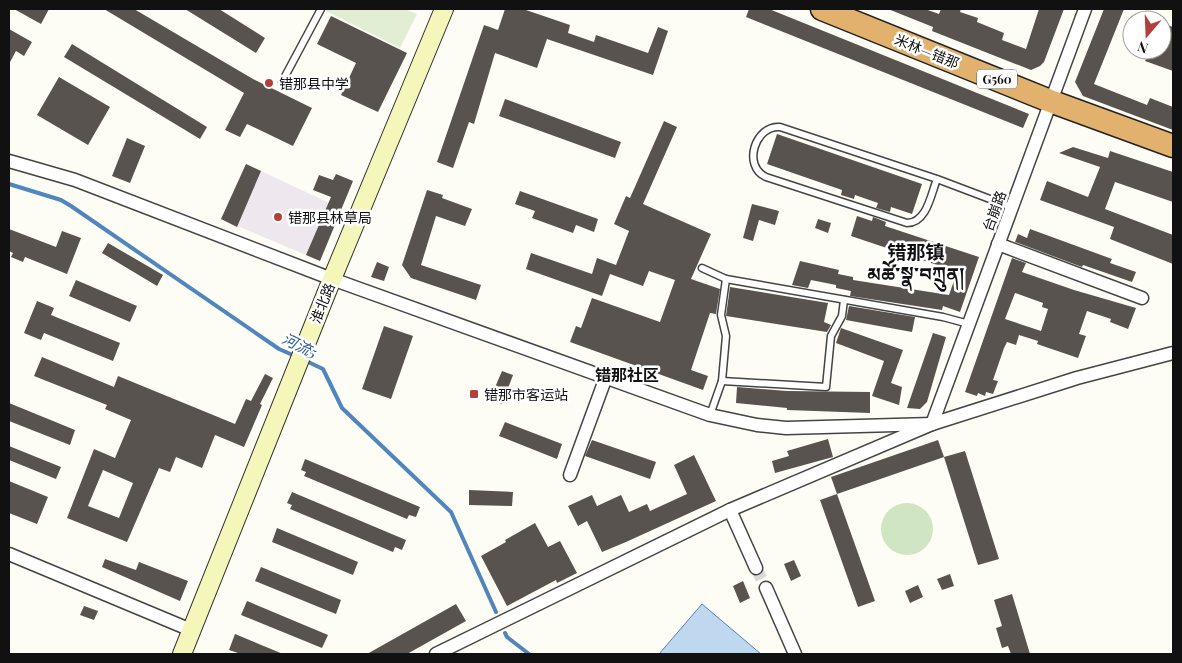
<svg xmlns="http://www.w3.org/2000/svg" width="1182" height="663" viewBox="0 0 1182 663" font-family="'Playfair Display','Noto Sans SC','Noto Serif Tibetan',serif">
<rect width="100%" height="100%" fill="#fefdf5"/>
<path fill="#eee7ee" d="M246,164L342,209L320,261L221,219Z"/>
<circle fill="#d0e5c2" cx="907" cy="529" r="26"/>
<path fill="#e1eed3" d="M327,9H405L417,14L400,48L326,11Z"/>
<path fill="#c0d8ef" stroke="#5085be" d="M702,604L761,654H659Z"/>
<g fill="none" stroke-linecap="round" stroke-linejoin="round">
<g stroke="#5085be" stroke-width="4">
<path d="M9,184L61,200L71,206L279,349L295,356"/>
<path d="M304,360L323,369L342,408L451,512L496,612"/>
<path d="M505,633L507,637L529,654"/>
</g>
</g>
<g fill="#58534e" fill-rule="evenodd">
<path d="M14,9H49L41,24Z"/>
<path d="M104,9H134L253,79L312,108L293,146L247,124L240,137L225,130L244,93Z"/>
<path d="M185,9H219L265,38L256,53Z"/>
<path d="M505,9H523L570,25L568,33L594,42L596,35L648,53L658,27L668,31L653,75L547,39L537,68L495,53L474,124L469,122L453,168L437,162L484,25L498,30Z"/>
<path d="M749,9H769L1029,114L1023,128L746,17Z"/>
<path d="M888,9H925L939,14L941,9H961L960,12L978,18L977,22L1004,33L1002,40L1026,49L1039,9H1064L1044,62L1040,66L1031,70L932,31L933,27Z"/>
<path d="M1104,9H1124L1094,84L1147,105L1150,98L1173,107V130L1083,96L1075,82Z"/>
<path d="M331,16L407,53L378,112L341,95L356,63L317,44Z"/>
<path d="M1162,23L1173,27V71L1145,61L1150,50H1162Z"/>
<path d="M9,29L32,42L24,56L16,51L9,64Z"/>
<path d="M72,44L207,127L200,139L64,57Z"/>
<path d="M59,77L110,107L88,145L37,115Z"/>
<path d="M505,99L621,142L615,158L499,116Z"/>
<path d="M664,121L677,127L643,204L711,234L691,279L720,289L716,314L710,313L691,370L708,376L703,390L570,342L576,326L581,328L592,298L660,322L675,280L649,271L643,286L610,274L602,296L526,269L531,253L592,274L597,258L616,265L629,231L614,224L626,196L630,198Z"/>
<path d="M777,134L922,184L912,214L891,207L890,212L876,208L878,203L855,195L854,199L841,195L842,190L767,164Z"/>
<path d="M127,138L145,146L130,183L112,176Z"/>
<path d="M1073,147L1108,158L1110,151L1173,172V202L1115,182L1105,209L1173,235V264L1110,239L1114,227L1040,200L1047,181L1088,197L1100,167L1059,153Z"/>
<path d="M246,164L261,171L237,227L221,219Z"/>
<path d="M336,174L353,181L320,261L306,255L331,197L313,190L319,175L333,180Z"/>
<path d="M427,190L443,195L442,198L472,209L465,226L436,216L421,265L481,285L476,300L411,278L402,265Z"/>
<path d="M520,191L598,219L594,232L576,225L573,233L532,218L535,211L515,204Z"/>
<path d="M752,204L779,211L775,225L759,220L753,241L743,238Z"/>
<path d="M857,216L872,221L873,217L886,222L885,226L979,257L960,312L943,306L942,310L850,296L851,291L836,288V285L811,280L808,288L792,285L800,261L839,270L838,274L853,277V280L949,295L956,275L953,274L955,271L851,236Z"/>
<path d="M818,219L831,223L828,233L815,228Z"/>
<path d="M9,229L56,247L62,231L81,238L67,274L25,257L23,262L11,257L13,253L9,251Z"/>
<path d="M1030,229L1112,259L1110,263L1136,272L1132,282L1083,265L1082,267L1015,242L1018,234L1027,238Z"/>
<path d="M108,243L163,275L157,286L102,253Z"/>
<path d="M1012,258L1026,263L1022,272L1074,290L1136,308L1128,329L1110,322L1111,319L1087,311L1079,334L1086,336L1078,358L1037,344L1038,341L1019,335L1016,345L1007,342L1004,348L993,380L998,381L993,394L986,392L985,396L978,393L977,396L965,392ZM1015,293L1043,303L1042,307L1048,309L1041,331L1005,319Z"/>
<path d="M377,262L389,267L384,281L371,277Z"/>
<path d="M76,280L137,306L130,322L69,296Z"/>
<path d="M730,287L828,303L824,322L831,325L827,332L726,316Z"/>
<path d="M37,301L54,308L51,315L120,343L113,361L44,333L41,340L24,333Z"/>
<path d="M849,306L915,317L912,332L846,320Z"/>
<path d="M384,326L413,336L391,399L362,389Z"/>
<path d="M841,328L903,350L891,383L902,387L899,405L872,396L884,361L836,343Z"/>
<path d="M933,333L946,337L927,402L920,409L907,408Z"/>
<path d="M42,357L114,387L118,376L235,424L246,399L251,401L265,374L273,378L260,404L262,405L244,447L215,435L202,468L176,457L170,472L159,468L127,542L67,518L94,449L115,458L131,420L105,409L107,405L34,376ZM103,470L133,483L119,518L88,506Z"/>
<path d="M502,371L513,375L502,404L490,399Z"/>
<path d="M737,387L787,391L870,392V413L787,410V408L736,403Z"/>
<path d="M9,403L75,430L70,445L9,421Z"/>
<path d="M505,422L562,444L557,459L499,436Z"/>
<path d="M828,439L833,457L775,473L772,461L789,456L787,451Z"/>
<path d="M592,440L656,462L650,479L585,456Z"/>
<path d="M938,440L944,457L837,494L831,477Z"/>
<path d="M9,446L61,467L56,479L9,460Z"/>
<path d="M965,451L999,559L978,565L944,457Z"/>
<path d="M694,455L716,501L626,542L602,552L587,521L578,526L568,506L592,495L597,506L621,495L629,512L647,504L650,511L687,494L674,465Z"/>
<path d="M305,459L420,507L416,517L409,515L407,519L304,476L306,472L301,470Z"/>
<path d="M9,481L48,497L37,524L9,513Z"/>
<path d="M469,490L513,492L512,506L469,505Z"/>
<path d="M292,492L406,540L402,550L395,547L393,552L290,509L292,505L287,503Z"/>
<path d="M837,494L875,601L858,607L820,500Z"/>
<path d="M535,523L548,547L560,541L577,573L557,583L556,580L507,606L481,556L506,542L505,540Z"/>
<path d="M277,528L358,562L353,575L272,542Z"/>
<path d="M105,559L136,570L139,562L188,581L180,601L102,567Z"/>
<path d="M794,560L801,576L791,581L784,564Z"/>
<path d="M261,567L341,600L336,614L255,581Z"/>
<path d="M950,574L954,586L942,590L937,579Z"/>
<path d="M743,581L750,598L740,603L733,586Z"/>
<path d="M918,585L923,597L910,603L905,591Z"/>
<path d="M1012,594L1030,654H1011L1008,646L1002,648L996,628L1002,626L994,600Z"/>
<path d="M247,601L328,635L322,648L241,615Z"/>
<path d="M456,604L466,621L407,654H367Z"/>
<path d="M84,606L98,611L94,620L80,615Z"/>
<path d="M235,634L283,654H241L229,650Z"/>
</g>
<g fill="none" stroke-linecap="round" stroke-linejoin="round">
<path stroke="#dadad3" stroke-width="12" stroke-dasharray="12 6" stroke-linecap="butt" d="M756,568L766,588"/>
<g stroke="#444" stroke-width="9">
<g id="lane">
<path d="M282,82L321,9"/>
<path d="M937,179C931,194 927,223 907,223L766,177C742,166 755,125 780,127L937,179L1011,207"/>
<path d="M702,268L726,279L943,317L969,324"/>
<path d="M722,381L826,387L831,336L842,316L844,300"/>
<path d="M710,415L722,381L726,336L721,315L726,279"/>
</g>
</g>
<g stroke="#444" stroke-width="15">
<g id="street">
<path d="M9,161L75,180L332,279L710,415L757,425L786,428L932,424"/>
<path d="M998,244L1142,298"/>
<path d="M932,424L1085,9"/>
<path d="M570,475L606,377"/>
<path d="M730,510L756,568"/>
<path d="M9,554L191,630"/>
<path d="M766,588L795,654"/>
<path d="M436,654L730,510L932,424L1077,378L1173,353"/>
</g>
</g>
<g stroke="#333" stroke-width="20">
<path id="secondary" d="M182,654L332,279L444,9"/>
</g>
<g stroke="#222" stroke-width="25">
<path id="highway" d="M822,9L1050,101L1173,146"/>
</g>
<use href="#lane" stroke="#fff" stroke-width="6"/>
<use href="#street" stroke="#fff" stroke-width="12"/>
<use href="#secondary" stroke="#f5f6b9" stroke-width="18"/>
<use href="#highway" stroke="#e3b16e" stroke-width="22"/>
</g>
<g fill="#b14039" stroke="#fff" stroke-width="2">
<circle cx="269" cy="83" r="5"/>
<circle cx="278" cy="217" r="5"/>
<rect x="469" y="389" width="10" height="10" rx="2.5"/>
</g>
<g text-anchor="middle" dominant-baseline="central" stroke-width="5" stroke-linejoin="round" paint-order="stroke">
<rect fill="#fff" stroke="#585858" stroke-width="1" x="977" y="69.5" width="40" height="19" rx="4"/>
<g font-size="12" font-weight="bold" fill="#111">
<text x="997" y="79">G560</text>
</g>
<g font-size="14" fill="#111" stroke="#fff">
<text transform="translate(927 51) rotate(22)">米林—错那</text>
<text transform="translate(994 211) rotate(-70)">台崩路</text>
<text transform="translate(322 303) rotate(-68)">淮北路</text>
</g>
<g font-size="14" fill="#111" stroke="#fff" text-anchor="start">
<text x="279" y="83">错那县中学</text>
<text x="288" y="217">错那县林草局</text>
<text x="484" y="394">错那市客运站</text>
</g>
<g font-size="15" font-style="italic" fill="#285994" stroke="#fff">
<text transform="translate(300 345) rotate(26)">河流5</text>
</g>
<g font-size="16" font-weight="bold" fill="#111" stroke="#fff">
<text x="627" y="374">错那社区</text>
</g>
<g font-size="19" font-weight="bold" fill="#111" stroke="#fff">
<text x="916" y="251">错那镇<tspan x="916" dy="22">མཚོ་སྣ་བཀྲུན།</tspan></text>
</g>
</g>
<rect width="1182" height="663" fill="none" stroke="#111111" stroke-width="20"/>
<g transform="translate(1147 35) rotate(199)"><circle r="24" fill="#ffffff" stroke="#a0a0a0"/>
<path d="M0-4L9 19L0 12L-9 19Z" fill="#b14039"/>
<text y="-8" font-size="14" font-weight="bold" text-anchor="middle" fill="#111111">N</text>
</g>
</svg>
